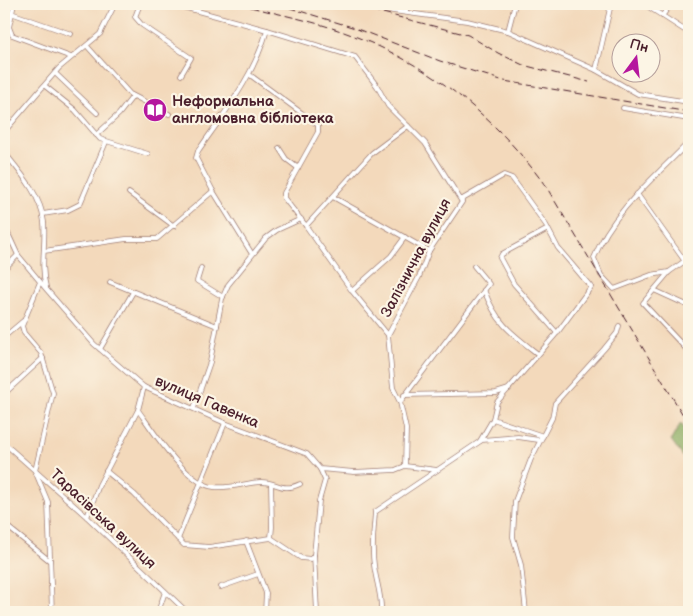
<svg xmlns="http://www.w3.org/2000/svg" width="693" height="616" viewBox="0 0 693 616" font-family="'Balsamiq Sans',sans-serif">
<rect width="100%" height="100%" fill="#fcf5e5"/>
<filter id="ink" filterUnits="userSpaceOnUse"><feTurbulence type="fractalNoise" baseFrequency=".02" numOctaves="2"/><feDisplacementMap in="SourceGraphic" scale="10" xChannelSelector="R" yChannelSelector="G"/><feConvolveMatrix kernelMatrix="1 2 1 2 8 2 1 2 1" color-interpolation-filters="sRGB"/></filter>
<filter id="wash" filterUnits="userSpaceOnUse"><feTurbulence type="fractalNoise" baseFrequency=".0096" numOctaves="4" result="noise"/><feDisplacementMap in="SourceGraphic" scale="20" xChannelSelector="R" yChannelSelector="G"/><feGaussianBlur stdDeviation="1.12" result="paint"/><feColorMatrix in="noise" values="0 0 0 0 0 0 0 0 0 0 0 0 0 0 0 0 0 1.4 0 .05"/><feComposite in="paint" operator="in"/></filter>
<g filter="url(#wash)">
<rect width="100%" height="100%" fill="#f3d9bb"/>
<path fill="#8aab60" stroke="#6a6546" d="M681,423L689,436V465L671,440Z"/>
</g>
<g filter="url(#ink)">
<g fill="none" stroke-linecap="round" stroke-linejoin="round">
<g stroke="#9e7c73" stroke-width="5.5">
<g id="street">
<path d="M14,4L9,27L12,35L71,57"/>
<path d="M140,4L135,17L142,25L191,58L181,75"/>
<path d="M172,4L267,30L355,57L377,86L388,106L425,143L462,202L429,251L419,277L388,335"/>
<path d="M357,4L393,11L467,21L508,31L596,70L638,94L689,102"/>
<path d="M644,4L689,33"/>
<path d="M406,12V4"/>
<path d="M11,13L71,34"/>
<path d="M662,16L671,4"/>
<path d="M508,31L515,4"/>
<path d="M87,46L130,94L169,114"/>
<path d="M596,70L611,4"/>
<path d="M55,73L97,113"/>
<path d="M250,75L318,125V132L284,193V198L306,226L352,291L388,335"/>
<path d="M45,86L75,110L100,139L148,154"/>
<path d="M623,108L689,119"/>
<path d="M4,132L59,68L100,34L115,4"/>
<path d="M96,135L119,114L133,96"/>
<path d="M279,148L286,159L298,168"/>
<path d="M4,152C20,172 41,195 44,222C46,244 40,265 46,287"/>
<path d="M129,193L174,226"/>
<path d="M637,194L684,260"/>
<path d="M333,197L429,251"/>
<path d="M461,200L504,175L512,178L546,225L558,248L591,287L557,333L497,402L493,419L480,441"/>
<path d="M43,214L68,210L80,204L106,142"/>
<path d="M4,225L18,255L47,290L94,344L144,387L225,423L307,454L320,469L354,472L395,470L405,466L437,470"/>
<path d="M306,226L372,153L408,126"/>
<path d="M548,229L502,254L500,258L514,284L557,333"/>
<path d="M44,251L126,239H157L213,191"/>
<path d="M252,254L213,191L196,158L198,151C225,112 254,76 267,30"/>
<path d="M689,258L669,272L643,303L689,352"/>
<path d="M201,268L197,281L223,297"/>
<path d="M4,269L18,255"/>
<path d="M669,272L651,275L614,289L601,275L594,258C612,212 655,177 689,142"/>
<path d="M40,282L22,326L24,333L41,353L53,393L35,471L48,502L52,612"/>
<path d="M110,282L217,326"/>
<path d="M484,290C497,324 511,333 538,354"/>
<path d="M654,290L689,306"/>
<path d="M352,291L391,256L405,237"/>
<path d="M388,335L393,388L400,402L406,429L405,466"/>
<path d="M4,337L23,321"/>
<path d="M100,349L133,292"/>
<path d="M4,394L43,358"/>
<path d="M404,395L496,393L509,389"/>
<path d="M400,402L489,284L474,266"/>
<path d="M194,408L210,362L222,299L228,285L266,238L277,230L301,219"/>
<path d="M138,410C153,431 187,485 214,487C229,489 245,483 260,482C277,481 281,493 300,484"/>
<path d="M493,419L543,436"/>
<path d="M4,443L87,517L187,612"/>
<path d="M4,457L5,444"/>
<path d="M106,471L134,494L184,545L209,547L271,538L301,558L311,559L314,555"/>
<path d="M271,484L272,527L271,538"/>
<path d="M87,517L99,485L138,410L144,387"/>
<path d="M4,524L50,561"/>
<path d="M178,539L225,423"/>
<path d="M246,541L266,593L265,612"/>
<path d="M221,587L258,574"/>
<path d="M158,612L165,592"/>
<path d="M317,612L314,555L319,501L325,480L320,469"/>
<path d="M381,612C382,595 376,582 374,565C371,547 374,530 375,512L482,440L518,437L539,440L541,438"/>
<path d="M526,612L521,565L513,537L515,501L531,459L552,418L555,403L604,349L617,333L619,326"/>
</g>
</g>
<use href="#street" stroke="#fff" stroke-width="4"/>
<g stroke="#4a1f2b" stroke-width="1" stroke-dasharray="8 4" stroke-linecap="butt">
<path d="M239,4C272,13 306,19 338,30C425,60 494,114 547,188L689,425"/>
<path d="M277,4L352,27L440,61L504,81L689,112"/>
<path d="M348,4L468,35L498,53L523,65L589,82"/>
</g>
</g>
</g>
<defs>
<g id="library-disc" transform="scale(1.25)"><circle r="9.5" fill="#b5179e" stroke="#fcf5e5"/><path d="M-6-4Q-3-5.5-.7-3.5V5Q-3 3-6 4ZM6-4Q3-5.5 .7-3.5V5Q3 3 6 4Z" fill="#fff"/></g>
</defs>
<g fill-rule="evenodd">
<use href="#library-disc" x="155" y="110"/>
</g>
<g text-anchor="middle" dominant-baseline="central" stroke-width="4.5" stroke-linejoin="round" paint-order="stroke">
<g font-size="15" font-weight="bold" fill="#4a1f2b" stroke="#fcf5e5" text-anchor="start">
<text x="172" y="101">Неформальна<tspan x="172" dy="17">англомовна бібліотека</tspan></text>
</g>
<g font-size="15" fill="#4a1f2b" stroke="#fcf5e5">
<text transform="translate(416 258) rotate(-62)">Залізнична вулиця</text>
<text transform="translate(207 402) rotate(23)">вулиця Гавенка</text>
<text transform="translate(103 519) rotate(43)">Тарасівська вулиця</text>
</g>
</g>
<rect width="693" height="616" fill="none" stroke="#fcf5e5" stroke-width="20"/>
<g transform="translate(636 58) rotate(15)"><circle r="24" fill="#fcf5e5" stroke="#b59f9b"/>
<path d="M0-4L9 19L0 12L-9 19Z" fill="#b5179e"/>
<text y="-8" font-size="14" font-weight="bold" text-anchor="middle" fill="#4a1f2b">Пн</text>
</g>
</svg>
